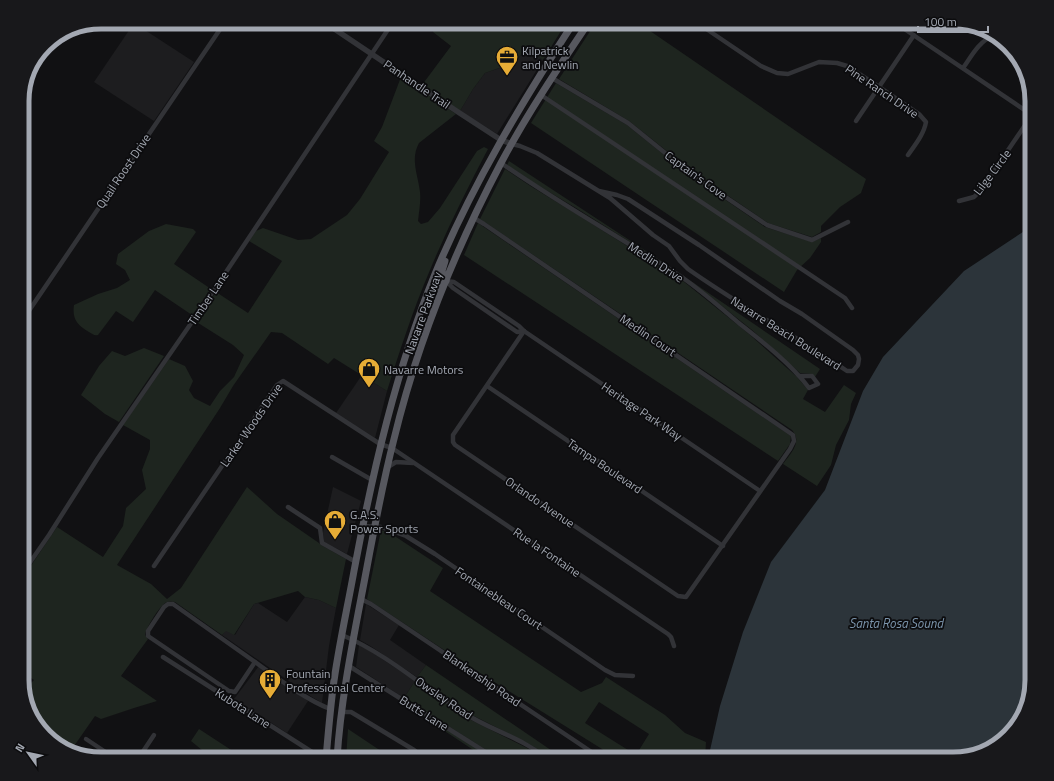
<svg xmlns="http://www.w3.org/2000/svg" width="1054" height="781" viewBox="0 0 1054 781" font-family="'Titillium Web',sans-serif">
<rect width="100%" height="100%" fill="#111113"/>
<g fill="#1d1d1f">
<path d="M134,23L194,62L154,121L94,82Z"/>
<path d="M526,48L543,60L497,134L460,111L473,89L485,73L502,67L510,69Z"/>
<path d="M362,375L387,391L375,438L336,413Z"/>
<path d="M333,487L361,501L347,554L324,542L323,533Z"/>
<path d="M305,597L319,600L336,608L329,646L322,703L312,697L222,635L226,630L235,635L254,604L258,603L287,622Z"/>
<path d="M366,604L399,625L390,640L426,665L417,677L372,647L360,640Z"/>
<path d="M359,645L370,651L415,681L404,698L356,667Z"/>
<path d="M259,666L308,701L287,733L234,699Z"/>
</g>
<g fill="#1e251f" fill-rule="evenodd">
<path d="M439,22H546L561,31L543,60L526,48L510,69L502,67L485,73L473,89L460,111L422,85L451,46L433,32Z"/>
<path d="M596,22H637L866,179L861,193L840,207L821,226V232L812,237L768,223L692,171L629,121L559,79Z"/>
<path d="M401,77L456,114L419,143C410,159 418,175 420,192C421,201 419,212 418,221L421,224L428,222L440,208L477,151L484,147L488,149C467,189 447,229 430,270C413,310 400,350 387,391L334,358L328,364L282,333L271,332L233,386L220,408L117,565L151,584L167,599L181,588L247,487L277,514L319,543L321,545L346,559L336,608L319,600L305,597L298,591L254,604L234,635L226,631L222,635L175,602C170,601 166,601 163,605C158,609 146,628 145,635L148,639L121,676L157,701L134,708L101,719L95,716L72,749L53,742L30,715L23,686L29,685L34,680L22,672V579L57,527L103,557L123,526L126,508L146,489L142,470L150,449V440L123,425L169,359L185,366L193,381L189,390L194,398L210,406L220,391L234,377L244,355L233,345L195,321L216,292L248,313L282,261L249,241L256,231L263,228L298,240L311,239L347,215L360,199L389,152L374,141L382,127Z"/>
<path d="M556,83L627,125L689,175L765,227L812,242L821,238V242L810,258L797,270L784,292L531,123Z"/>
<path d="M509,161L681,274L576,208L534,183L507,165Z"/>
<path d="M505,169L532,187L573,212L683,281L749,334L797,377L808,390L803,399L825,412L844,385L856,393L851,404L849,420L836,445L831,465L817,486L783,464C790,454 803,442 792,430L480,219Z"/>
<path d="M478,223L791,436L790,444L778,461L464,255Z"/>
<path d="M166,224L193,229L196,232L174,264L211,289L191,317L192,315L155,290L133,322L116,311L98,335C94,336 93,334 89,332C77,325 72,319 74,305L98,294L117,288L130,280L125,270L116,264L118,254L149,231Z"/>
<path d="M688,279L820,369L815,377L812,374L800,373L752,330Z"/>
<path d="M144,348L164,356L119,422L105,414L81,395L99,366L112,351L125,356Z"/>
<path d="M381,530L390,533L443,568L430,591L581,692L602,683L606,677L665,715L685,733L706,742L705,759H614L602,749L470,667L367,599ZM599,702L649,734L636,755L585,723Z"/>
<path d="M426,665L564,759H550L531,745L466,712L417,677Z"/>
<path d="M415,681L463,716L529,749L543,759H504L488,751L404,698Z"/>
<path d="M401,702H402L494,759H487Z"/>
<path d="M199,729L245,759H203L202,750L191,741Z"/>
<path d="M348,729L393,759H346Z"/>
</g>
<path fill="#2c343a" d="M1032,226V680L1015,728L988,751L953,759H708L720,706L743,632L771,562L825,490L863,391L883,357L964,271Z"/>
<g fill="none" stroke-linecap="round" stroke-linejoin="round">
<g stroke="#323337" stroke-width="4.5">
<path d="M696,22L761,66L777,73L788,74L819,62L837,63L847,66L879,87L919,114L926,122C924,134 915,145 908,155"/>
<path d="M894,22L1032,115"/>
<path d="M963,68C971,57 979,41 993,36"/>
<path d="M552,78L628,123L690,173L767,225L812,240L848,222"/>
<path d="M541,95L845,298L852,308"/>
<path d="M856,121L914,35"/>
<path d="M512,144L520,146L537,153L610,198L653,235L669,246L680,261L688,269C739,305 794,335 847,371H853L858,365L859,359L858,355L853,350L802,314L780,301L699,245L628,199L617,195L599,191"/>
<path d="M501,163C560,204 623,239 683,278C703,292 722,309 740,324C763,342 792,365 809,388L818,384L812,376H800"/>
<path d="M959,201L974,197L981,190L1032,115"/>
<path d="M474,218L484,224L793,435L794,441L790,449L686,597L678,596L455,445L453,442V435L524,331"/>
<path d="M446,281L454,282L519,326L524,331L760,491"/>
<path d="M446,281L453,288L517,332L524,331"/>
<path d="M22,321L225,22"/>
<path d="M487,386L723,546"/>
<path d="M332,457L372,480"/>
<path d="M388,467L396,462L413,463"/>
<path d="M288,507L320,528L322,543L356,562"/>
<path d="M363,526L381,527L406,536L435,554L605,670L615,675L633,676"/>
<path d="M154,566L277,385L283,381L380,444L392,448L668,634L671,637L674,646"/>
<path d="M22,574L49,535L98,458L212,293L393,22"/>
<path d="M361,599L371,604L602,759"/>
<path d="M168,604H173L255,662L235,692L229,691L148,636V631L164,607Z"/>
<path d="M342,635C387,654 423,687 464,713C490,730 523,738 547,759"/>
<path d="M163,657L323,759"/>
<path d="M255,662C279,679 303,698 330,709"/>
<path d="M349,666L487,753L499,759"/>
<path d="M342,712H351L414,750L425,759"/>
<path d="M86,739L116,759"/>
<path d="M138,759L154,735"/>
</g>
<path stroke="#323337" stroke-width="5.5" d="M324,22L458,112L501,140L512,144"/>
<g stroke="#57585f" stroke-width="7">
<path d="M429,296L436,288L446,281L442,271L445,261"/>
<path d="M326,759C328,735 330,712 333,688C338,649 347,610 354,571C373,470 396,370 435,274C472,185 522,102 574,22"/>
<path d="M337,759C341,695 355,631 367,567C375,524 383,482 394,439C417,344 455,250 501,163C527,114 558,68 589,22"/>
</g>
</g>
<defs>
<g id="office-pin" transform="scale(1.15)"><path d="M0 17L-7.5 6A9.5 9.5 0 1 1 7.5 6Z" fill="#e6ac36" stroke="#0c0c0e"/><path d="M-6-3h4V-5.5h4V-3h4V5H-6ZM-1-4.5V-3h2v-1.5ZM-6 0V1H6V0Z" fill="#111"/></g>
<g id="shop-pin" transform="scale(1.15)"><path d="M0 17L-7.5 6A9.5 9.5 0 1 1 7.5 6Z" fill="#e6ac36" stroke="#0c0c0e"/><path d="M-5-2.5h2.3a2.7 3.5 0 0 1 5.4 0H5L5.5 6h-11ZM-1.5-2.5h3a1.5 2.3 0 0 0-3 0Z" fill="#111"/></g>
<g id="building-pin" transform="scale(1.15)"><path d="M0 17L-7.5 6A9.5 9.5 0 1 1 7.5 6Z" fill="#e6ac36" stroke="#0c0c0e"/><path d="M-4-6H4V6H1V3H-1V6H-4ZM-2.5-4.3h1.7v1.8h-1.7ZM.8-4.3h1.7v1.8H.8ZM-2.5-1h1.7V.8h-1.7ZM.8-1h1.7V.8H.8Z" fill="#111"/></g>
</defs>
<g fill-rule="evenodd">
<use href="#office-pin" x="507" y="57"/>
<use href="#shop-pin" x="369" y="369"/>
<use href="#shop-pin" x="335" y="521"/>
<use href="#building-pin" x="270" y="680"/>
</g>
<g text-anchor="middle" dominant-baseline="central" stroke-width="3.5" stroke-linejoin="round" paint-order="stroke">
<g font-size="12" fill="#a3a8b2" stroke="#0c0c0e" text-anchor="start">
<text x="522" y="50">Kilpatrick<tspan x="522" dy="14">and Newlin</tspan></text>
<text x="384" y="369">Navarre Motors</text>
<text x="350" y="514">G.A.S.<tspan x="350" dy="14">Power Sports</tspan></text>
<text x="286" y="673">Fountain<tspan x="286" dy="14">Professional Center</tspan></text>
</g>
<g font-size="12" fill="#a3a8b2" stroke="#0c0c0e">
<text transform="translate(417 84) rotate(34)">Panhandle Trail</text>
<text transform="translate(882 91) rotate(34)">Pine Ranch Drive</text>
<text transform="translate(123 171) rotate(-56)">Quail Roost Drive</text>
<text transform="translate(992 172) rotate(-53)">Lilge Circle</text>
<text transform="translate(696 175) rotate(36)">Captain's Cove</text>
<text transform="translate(656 262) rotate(33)">Medlin Drive</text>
<text transform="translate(208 298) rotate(-56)">Timber Lane</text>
<text transform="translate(423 313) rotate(-70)">Navarre Parkway</text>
<text transform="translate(786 333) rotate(32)">Navarre Beach Boulevard</text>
<text transform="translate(648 335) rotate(34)">Medlin Court</text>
<text transform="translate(642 411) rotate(34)">Heritage Park Way</text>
<text transform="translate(251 425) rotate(-55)">Larker Woods Drive</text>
<text transform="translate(605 466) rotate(34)">Tampa Boulevard</text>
<text transform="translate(540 502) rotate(34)">Orlando Avenue</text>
<text transform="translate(547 552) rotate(34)">Rue la Fontaine</text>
<text transform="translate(499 598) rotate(34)">Fontainebleau Court</text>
<text transform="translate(482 678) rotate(34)">Blankenship Road</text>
<text transform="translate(444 698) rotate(34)">Owsley Road</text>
<text transform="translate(243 708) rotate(33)">Kubota Lane</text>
<text transform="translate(424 713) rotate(32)">Butts Lane</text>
</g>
<g font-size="13" font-style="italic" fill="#7c95ac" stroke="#0c0c0e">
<text x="896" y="623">Santa Rosa Sound</text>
</g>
</g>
<path d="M0 0H1054V781H0ZM101 29H953A72 72 0 0 1 1025 101V680A72 72 0 0 1 953 752H101A72 72 0 0 1 29 680V101A72 72 0 0 1 101 29Z" fill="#18181b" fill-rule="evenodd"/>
<path fill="none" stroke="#a3a8b2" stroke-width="5" d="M101 29H953A72 72 0 0 1 1025 101V680A72 72 0 0 1 953 752H101A72 72 0 0 1 29 680V101A72 72 0 0 1 101 29Z"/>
<g transform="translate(28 753) rotate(303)" stroke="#0c0c0e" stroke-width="3" paint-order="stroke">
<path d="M0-3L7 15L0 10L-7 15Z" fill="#a3a8b2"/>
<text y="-6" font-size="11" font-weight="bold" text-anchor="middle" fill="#a3a8b2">N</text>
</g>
<path d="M918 26v6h70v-6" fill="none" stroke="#a3a8b2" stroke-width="2"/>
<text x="924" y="26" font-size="12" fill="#a3a8b2" stroke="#0c0c0e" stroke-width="3" paint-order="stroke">100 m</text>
</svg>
